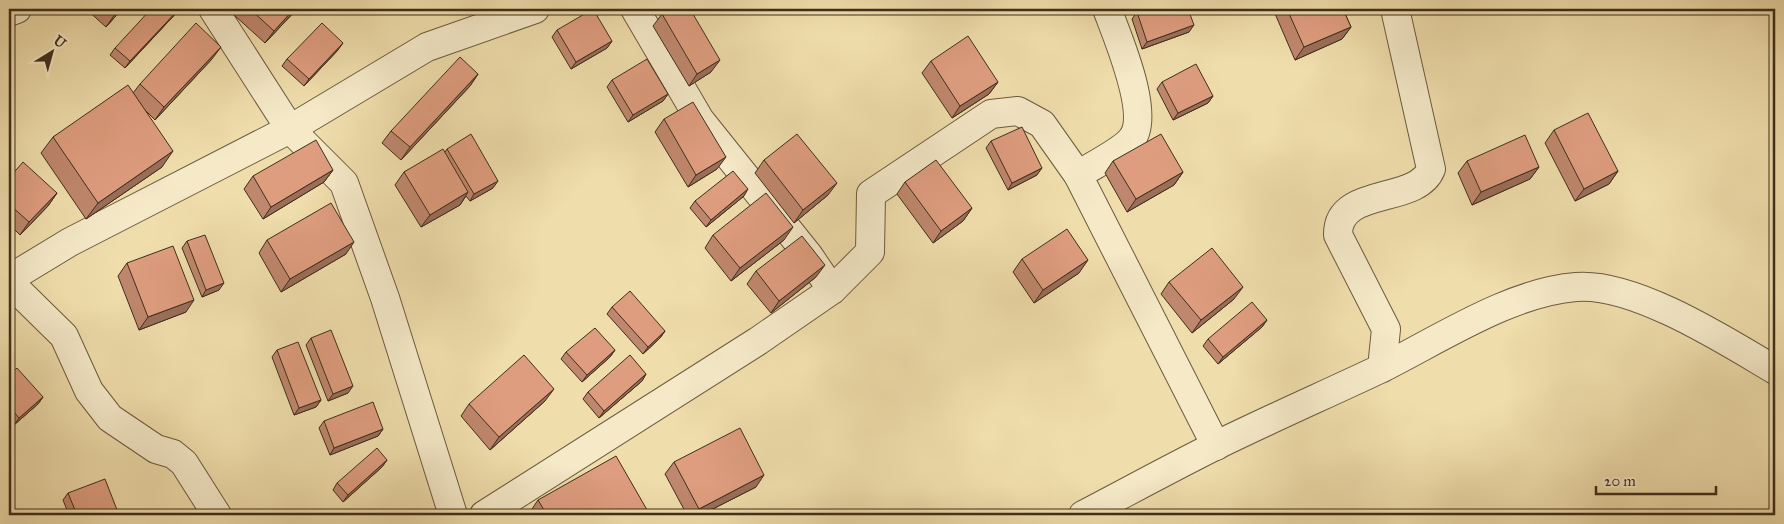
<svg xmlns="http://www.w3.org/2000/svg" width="1784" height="524" viewBox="0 0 1784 524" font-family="'IM FELL Great Primer',serif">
<rect width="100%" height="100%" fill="#efddab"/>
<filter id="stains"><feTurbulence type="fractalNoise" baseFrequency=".004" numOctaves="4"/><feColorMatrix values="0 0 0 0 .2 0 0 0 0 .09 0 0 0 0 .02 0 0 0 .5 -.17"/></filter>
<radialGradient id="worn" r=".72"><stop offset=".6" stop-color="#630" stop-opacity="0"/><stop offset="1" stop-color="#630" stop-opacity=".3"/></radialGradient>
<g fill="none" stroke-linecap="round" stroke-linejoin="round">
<g stroke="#6b5a3f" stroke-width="30">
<g id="street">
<path d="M213,9L290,129L344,183L385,298L453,515"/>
<path d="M635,9L700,120L809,256L832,290"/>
<path d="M9,12L17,9"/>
<path d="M1078,175C1092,166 1120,152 1130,141C1153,118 1117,36 1107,9"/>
<path d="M9,279L70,242L290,129L427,47L535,9"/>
<path d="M9,282L64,336L89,391L110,418L156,449L173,454L184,463L217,515"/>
<path d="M1382,368L1386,329L1338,235C1337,186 1417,205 1431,169L1395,9"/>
<path d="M484,515L758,341L832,290L870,252L871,194L991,114L1018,111L1042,124L1078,175L1216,446"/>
<path d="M1083,515C1127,492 1171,468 1215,446C1270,419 1327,394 1382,368C1440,339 1511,292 1576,287C1634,282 1726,341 1775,370"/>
</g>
</g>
<use href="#street" stroke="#f5e9c8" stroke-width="28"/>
</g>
<g fill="#bf876d" stroke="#3f2f1b">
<path d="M86,9H122L106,27Z"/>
<path d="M180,9L125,68L110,55L115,48Z"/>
<path d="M239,9H297L265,43L234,15Z"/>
<path d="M1273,9H1343L1351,27L1342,39L1295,60Z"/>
<path d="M1137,12L1189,32L1142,49L1132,19Z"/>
<path d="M662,14L711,72L689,86L653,26Z"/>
<path d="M557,30L612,41L607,48L571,69L552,37Z"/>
<path d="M338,50L304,86L282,66L287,59Z"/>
<path d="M212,59L155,120L144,109L162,167L86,219L41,153L53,137L133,93L140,84Z"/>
<path d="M931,61L998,82L989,94L952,118L922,73Z"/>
<path d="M478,74L470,86L401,160L382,143L391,131Z"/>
<path d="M612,80L668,94L663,101L628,122L607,87Z"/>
<path d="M1162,82L1213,96L1208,103L1173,120L1157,89Z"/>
<path d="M664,119L717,169L688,187L655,132Z"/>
<path d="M1554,130L1618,171L1609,184L1575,201L1545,143Z"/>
<path d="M991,141L1037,175L1008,190L986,148Z"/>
<path d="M447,149L493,188L470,201L466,196L460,205L421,227L395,185L404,172L445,152Z"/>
<path d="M764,160L828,195L794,223L755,173Z"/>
<path d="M1113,161L1183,172L1174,185L1127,212L1105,173Z"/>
<path d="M1467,161L1539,167L1530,179L1472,205L1458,173Z"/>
<path d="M333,170L324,182L263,219L244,189L253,176Z"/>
<path d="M9,178L57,193L48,206L20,235L9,224Z"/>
<path d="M905,182L972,208L963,221L933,243L897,194Z"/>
<path d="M744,196L706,227L690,208L695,201Z"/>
<path d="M713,235L784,240L731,281L705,248Z"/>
<path d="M267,240L346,254L281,292L259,253Z"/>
<path d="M187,241L219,290L202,297L182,248Z"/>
<path d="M1022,259L1079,273L1034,303L1013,272Z"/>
<path d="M127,263L186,312L139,330L118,276Z"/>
<path d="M756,271L816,277L771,313L747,284Z"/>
<path d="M1169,282L1234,299L1192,333L1161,294Z"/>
<path d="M612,307L665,331L660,338L643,354L607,314Z"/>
<path d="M1267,320L1262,327L1218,364L1203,346L1208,339Z"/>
<path d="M311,338L348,393L328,401L306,345Z"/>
<path d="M277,350L321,400L316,407L294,415L272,357Z"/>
<path d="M615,350L610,357L582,382L561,359L566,352Z"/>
<path d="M646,374L642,381L599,418L583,399L588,392Z"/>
<path d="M9,375L43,397L38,404L14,425L9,419Z"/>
<path d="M545,401L490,450L461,416L469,404Z"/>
<path d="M324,421L383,429L378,436L330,455L319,428Z"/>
<path d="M387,460L382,467L343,502L333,490L337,483Z"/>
<path d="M674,462L756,487L701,515H687L665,474Z"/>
<path d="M68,493L119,515H69L63,500Z"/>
<path d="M538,500L650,515H531L530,512Z"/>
</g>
<g fill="#9b6e59" stroke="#3f2f1b">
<path d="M120,9H122L106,27L115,14Z"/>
<path d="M179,9H180L125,68L130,61Z"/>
<path d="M294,9H297L265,43L274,31Z"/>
<path d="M1194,25L1189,32L1142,49L1147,42Z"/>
<path d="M1351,27L1342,39L1295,60L1304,47Z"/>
<path d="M612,41L607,48L571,69L576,62Z"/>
<path d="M343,43L338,50L304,86L309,79Z"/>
<path d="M221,47L212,59L155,120L164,107Z"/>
<path d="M720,60L711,72L689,86L697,74Z"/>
<path d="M478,74L470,86L401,160L410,147Z"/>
<path d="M998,82L989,94L952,118L960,106Z"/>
<path d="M668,94L663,101L628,122L633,115Z"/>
<path d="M1213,96L1208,103L1173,120L1178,113Z"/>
<path d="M173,151L162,167L86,219L98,203Z"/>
<path d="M726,157L717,169L688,187L696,175Z"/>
<path d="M1539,167L1530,179L1472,205L1481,192Z"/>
<path d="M1042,168L1037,175L1008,190L1012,183Z"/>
<path d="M333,170L324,182L263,219L271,207Z"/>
<path d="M1618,171L1609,184L1575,201L1584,189Z"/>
<path d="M1183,172L1174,185L1127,212L1136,199Z"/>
<path d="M498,181L493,188L470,201L474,194Z"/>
<path d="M837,183L828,195L794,223L803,210Z"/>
<path d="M748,189L744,196L706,227L711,220Z"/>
<path d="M468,192L460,205L421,227L430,215Z"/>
<path d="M57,193L48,206L20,235L29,222Z"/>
<path d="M972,208L963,221L933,243L941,231Z"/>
<path d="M793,227L784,240L731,281L740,268Z"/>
<path d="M354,242L346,254L281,292L290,279Z"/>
<path d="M1088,260L1079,273L1034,303L1043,290Z"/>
<path d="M825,265L816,277L771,313L779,301Z"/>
<path d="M224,283L219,290L202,297L206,290Z"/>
<path d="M1243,287L1234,299L1192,333L1201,320Z"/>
<path d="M194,300L186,312L139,330L148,317Z"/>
<path d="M1267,320L1262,327L1218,364L1223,357Z"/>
<path d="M665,331L660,338L643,354L648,347Z"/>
<path d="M615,350L610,357L582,382L587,375Z"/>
<path d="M646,374L642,381L599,418L604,411Z"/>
<path d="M353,386L348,393L328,401L333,394Z"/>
<path d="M554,389L545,401L490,450L499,437Z"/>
<path d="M43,397L38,404L14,425L19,418Z"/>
<path d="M321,400L316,407L294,415L299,408Z"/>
<path d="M383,429L378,436L330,455L334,448Z"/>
<path d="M387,460L382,467L343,502L348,495Z"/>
<path d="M764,475L756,487L701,515H694L699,509Z"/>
</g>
<g fill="#de9d7f" stroke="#3f2f1b">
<path d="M109,9H120L115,14Z"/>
<path d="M151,9H179L130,61L115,48Z"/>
<path d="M250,9H294L274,31Z"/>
<path d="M593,9L612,41L576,62L557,30Z"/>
<path d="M671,9H690L720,60L697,74L662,14Z"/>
<path d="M1145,9H1188L1194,25L1147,42L1137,12Z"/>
<path d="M1287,9H1343L1351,27L1304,47Z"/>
<path d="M196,23L221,47L164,107L140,84Z"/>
<path d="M322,23L343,43L309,79L287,59Z"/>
<path d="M968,36L998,82L960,106L931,61Z"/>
<path d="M460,57L478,74L410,147L391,131Z"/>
<path d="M647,59L668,94L633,115L612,80Z"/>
<path d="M1196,64L1213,96L1178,113L1162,82Z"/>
<path d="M128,85L173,151L98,203L53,137Z"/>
<path d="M693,102L726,157L696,175L664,119Z"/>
<path d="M1588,113L1618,171L1584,189L1554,130Z"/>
<path d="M1022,127L1042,168L1012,183L991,141Z"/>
<path d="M471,134L498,181L474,194L447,149Z"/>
<path d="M797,134L837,183L803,210L764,160Z"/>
<path d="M1161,134L1183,172L1136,199L1113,161Z"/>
<path d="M1525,135L1539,167L1481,192L1467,161Z"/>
<path d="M316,140L333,170L271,207L253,176Z"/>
<path d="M443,149L468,192L430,215L404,172Z"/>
<path d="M936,160L972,208L941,231L905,182Z"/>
<path d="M23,162L57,193L29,222L9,204V178Z"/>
<path d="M733,171L748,189L711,220L695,201Z"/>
<path d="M766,193L793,227L740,268L713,235Z"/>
<path d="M331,203L354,242L290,279L267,240Z"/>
<path d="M1067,229L1088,260L1043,290L1022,259Z"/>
<path d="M205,235L224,283L206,290L187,241Z"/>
<path d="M802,236L825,265L779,301L756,271Z"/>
<path d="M173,246L194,300L148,317L127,263Z"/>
<path d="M1212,248L1243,287L1201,320L1169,282Z"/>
<path d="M630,291L665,331L648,347L612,307Z"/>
<path d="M1252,302L1267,320L1223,357L1208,339Z"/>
<path d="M595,328L615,350L587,375L566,352Z"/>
<path d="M331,330L353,386L333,394L311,338Z"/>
<path d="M298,342L321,400L299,408L277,350Z"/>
<path d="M524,355L554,389L499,437L469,404Z"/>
<path d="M630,355L646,374L604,411L588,392Z"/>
<path d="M17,368L43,397L19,418L9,406V375Z"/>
<path d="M373,402L383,429L334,448L324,421Z"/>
<path d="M740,428L764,475L699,509L674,462Z"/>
<path d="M377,448L387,460L348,495L337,483Z"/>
<path d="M616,456L650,515H547L538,500Z"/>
<path d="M105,479L119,515H77L68,493Z"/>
</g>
<rect width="1784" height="524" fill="none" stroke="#efddab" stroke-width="30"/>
<rect x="10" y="10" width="1764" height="504" fill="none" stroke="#3f2f1b" stroke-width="2.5"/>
<rect x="15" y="15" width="1754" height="494" fill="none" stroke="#3f2f1b"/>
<g transform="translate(52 52) rotate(37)" stroke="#f5e9c8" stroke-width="4" paint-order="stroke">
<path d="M0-4L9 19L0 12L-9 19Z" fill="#3f2f1b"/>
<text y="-8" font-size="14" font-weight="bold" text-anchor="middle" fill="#3f2f1b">U</text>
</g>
<path d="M1596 486v8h120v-8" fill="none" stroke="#3f2f1b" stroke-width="2.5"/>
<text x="1604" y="486" font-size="15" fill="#3f2f1b" stroke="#f5e9c8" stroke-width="4" paint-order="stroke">20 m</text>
<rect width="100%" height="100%" filter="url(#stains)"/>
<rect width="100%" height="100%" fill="url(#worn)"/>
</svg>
